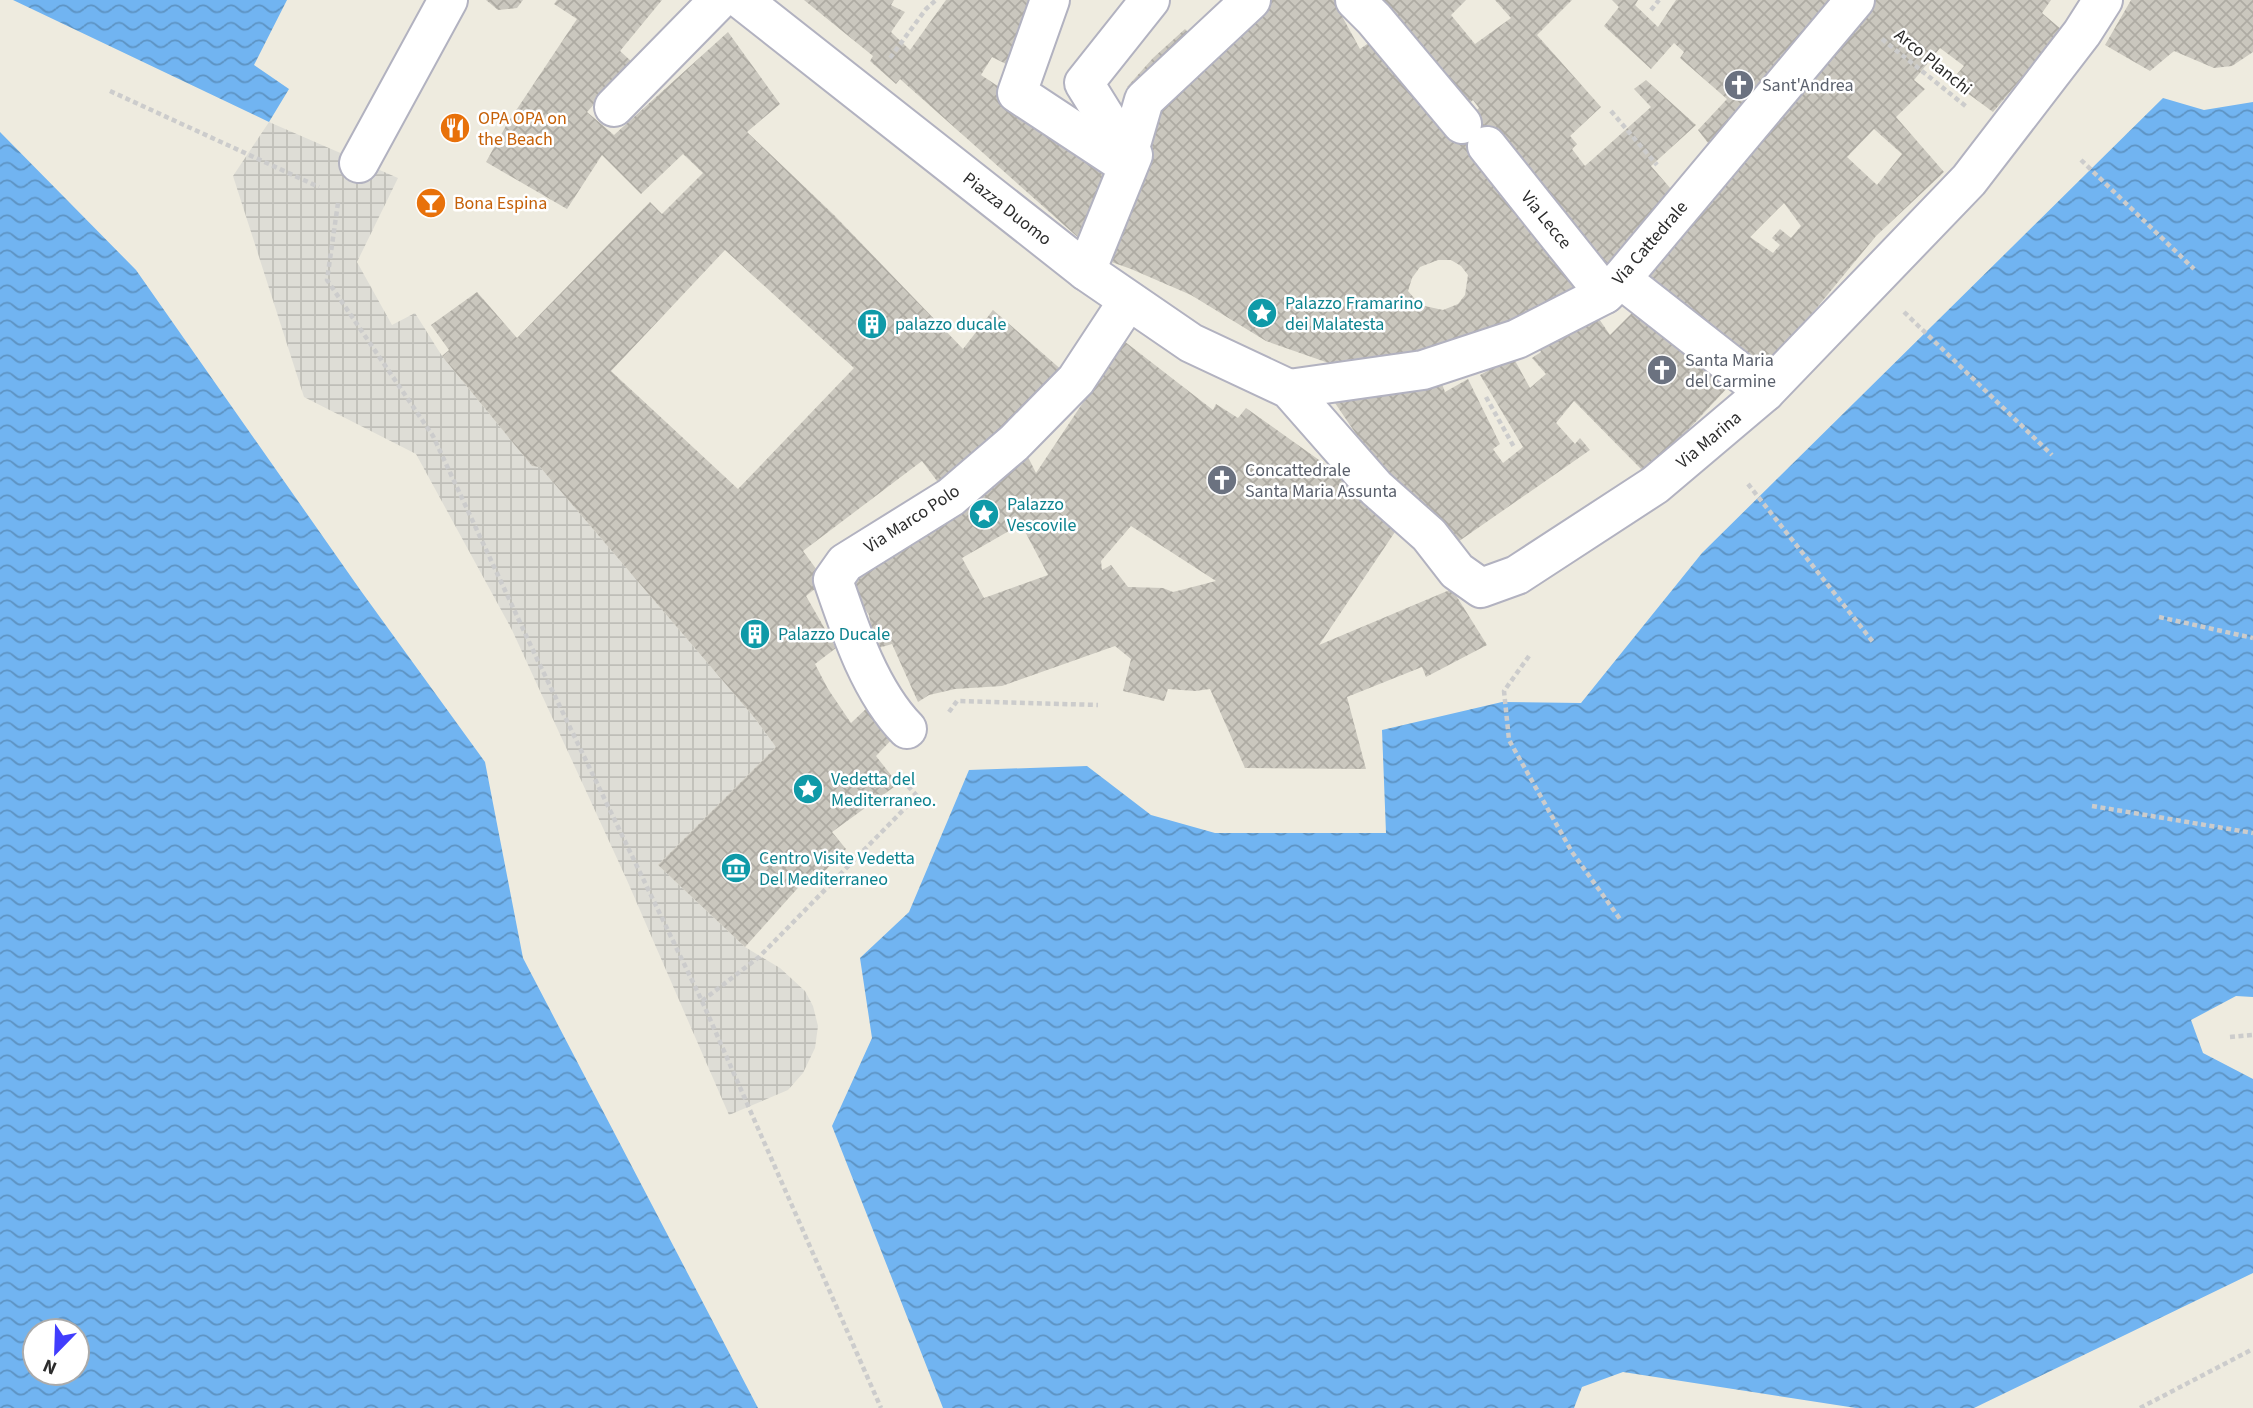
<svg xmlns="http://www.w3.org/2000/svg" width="2253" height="1408" viewBox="0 0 2253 1408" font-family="'Source Sans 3',sans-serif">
<defs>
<pattern id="plaza-grid" width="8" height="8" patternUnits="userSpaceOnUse" patternTransform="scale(1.75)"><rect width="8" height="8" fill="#deddd6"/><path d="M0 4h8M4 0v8" fill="none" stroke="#bfbeb8"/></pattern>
<pattern id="water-waves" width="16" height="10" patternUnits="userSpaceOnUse" patternTransform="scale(1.75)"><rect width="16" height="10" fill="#71b4f1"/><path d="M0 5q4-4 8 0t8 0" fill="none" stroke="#5d93c3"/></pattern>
<pattern id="building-cross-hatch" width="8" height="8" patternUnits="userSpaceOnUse" patternTransform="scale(1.75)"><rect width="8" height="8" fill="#cac7be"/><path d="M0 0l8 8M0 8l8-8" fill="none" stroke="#aeaba3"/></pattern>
</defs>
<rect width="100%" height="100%" fill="#eeebdf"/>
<path fill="url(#plaza-grid)" d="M269,122L398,178L357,262L392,325L415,313L442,356L532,466L540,467L753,716L776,747L658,865L745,947L780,968L805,991L813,1006L818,1026L815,1048L803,1073L788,1090L729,1115L626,878L512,630L416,454L304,397L233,176Z"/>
<g fill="url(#water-waves)" fill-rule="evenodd">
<path d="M13,0H287L254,65L289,89L269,122Z"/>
<path d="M2163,98L2204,110L2253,102V997L2236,996L2191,1020L2203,1053L2253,1079V1273L1974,1408H1856L1623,1372L1582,1387L1574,1408H943L832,1126L872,1038L860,958L909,912L969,770L1087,766L1151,815L1215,833H1386L1382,730L1502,702L1581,703L1702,553Z"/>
<path d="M0,132L136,270L361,591L485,762L523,958L758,1408H0ZM35,1331H77V1373H35Z"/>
</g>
<g fill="url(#building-cross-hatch)" fill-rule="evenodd">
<path d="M486,0H523L517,8L498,10Z"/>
<path d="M557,0H662L620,51L632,62L587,112L614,135L728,32L780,104L747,132L834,215L963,349L993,310L1064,372L940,485L922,461L803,551L825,581L806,596L836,648L815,664L828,689L851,723L869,706L897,734L876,756L898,784L832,832L846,849L819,877L813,871L745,947L658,865L776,747L753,716L540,467L532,466L442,356L449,350L431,325L477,292L517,338L650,202L662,214L703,173L683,154L641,194L602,155L567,209L486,162L507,124L577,19L554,4ZM725,250L854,368L738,489L611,371Z"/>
<path d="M804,0H894L891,5L905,12L891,32L910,50L946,0H1035L1014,68L992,57L981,75L1118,166L1082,241L900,79L896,84L870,61L873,56Z"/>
<path d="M1266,0H1340L1352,11L1343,18L1360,49L1370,42L1453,132L1479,108L1473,100L1462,110L1373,0H1466L1451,15L1475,44L1511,18L1495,0H1572L1537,35L1601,107L1570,136L1577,144L1572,149L1585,166L1651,107L1634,89L1646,80L1696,125L1651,166L1677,196L1875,0H2051L2042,13L2062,30L1993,112L1951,81L1964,66L1940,48L1914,80L1925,89L1896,117L1944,172L1876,236L1762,374L1604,270L1564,210L1557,215L1551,248L1610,335L1639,306L1730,385L1686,432L1642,470L1574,401L1556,423L1575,444L1580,438L1590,450L1452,546L1419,499L1386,478L1335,403L1380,385L1442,384L1445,392L1468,379L1500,444L1493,449L1503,463L1523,447L1480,375L1513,357L1530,388L1546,374L1532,358L1541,352L1522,318L1409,356L1344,360L1340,367L1266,341L1191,295L1131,269L1103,259L1148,117ZM1874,129L1902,154L1877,185L1847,157ZM1784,203L1801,226L1791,238L1780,229L1772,238L1780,245L1773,253L1750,237ZM1438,260H1451L1461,266L1468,275L1465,295L1458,304L1443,310L1420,305L1408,291L1412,278L1420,267Z"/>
<path d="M1612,0H1638L1635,5L1658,27L1676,0H1835L1715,152L1698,130L1727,99L1680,58L1684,52L1674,43L1651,69L1604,26L1619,7Z"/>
<path d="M2131,0H2253V52L2232,66L2214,68L2174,51L2150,71L2105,45Z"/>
<path d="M1185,29L1202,47L1144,100L1127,87L1153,58Z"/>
<path d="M1124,341L1213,410L1216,404L1238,418L1246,408L1403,520L1319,645L1452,589L1487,645L1426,677L1422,667L1347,697L1366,769L1245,768L1210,689L1195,691L1168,689L1164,701L1123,691L1131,659L1115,646L1002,686L955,689L929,695L918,702L892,644L875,649L869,615L845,581L1028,457L1036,473ZM1021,524L1048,575L984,598L962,558ZM1131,526L1216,581L1173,592L1163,588L1128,587L1111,565L1102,570L1101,561Z"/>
</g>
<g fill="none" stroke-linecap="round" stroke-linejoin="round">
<g stroke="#b2b2c0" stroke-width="42">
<g id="street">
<path d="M742,0L1086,271L1191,343L1289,389L1376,488L1429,535L1457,571L1481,588L1517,575L1655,485L1765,392L1969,180L2082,33L2103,0"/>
<path d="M1050,0L1017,93L1117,159L1132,141L1144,100L1251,0"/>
<path d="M1355,0L1374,19L1462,124"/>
<path d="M614,107L719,0"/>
<path d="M1487,146L1605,294"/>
<path d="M359,163L448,0"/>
<path d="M1086,271L1133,155L1125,149L1084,83L1150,0"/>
<path d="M1621,279L1765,392"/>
<path d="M1289,389L1423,370L1517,339L1605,294L1621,279L1855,0"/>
<path d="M907,729C870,691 850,630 833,580L845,563L951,497L1014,443L1076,380L1128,301"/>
</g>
</g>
<g stroke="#ccc" stroke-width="4.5" stroke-dasharray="5 3.5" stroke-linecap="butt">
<path d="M1651,10L1659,0"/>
<path d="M1882,39L1968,108"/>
<path d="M890,58L926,9L936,0"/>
<path d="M110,91L319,187"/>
<path d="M1611,111L1657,165"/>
<path d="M2081,160L2194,269"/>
<path d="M338,203L327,280L433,436L538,661L702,1001L881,1408"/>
<path d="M1904,312L2052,455"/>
<path d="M1486,397L1514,447"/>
<path d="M1748,484L1873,642"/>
<path d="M2159,617L2253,638"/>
<path d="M1529,656L1504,691L1509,740L1572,852L1620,919"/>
<path d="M949,712L957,701L1098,705"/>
<path d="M2092,806L2253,833"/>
<path d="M702,1001L759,957L917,796L896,773"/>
<path d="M2230,1037L2253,1035"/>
<path d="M2140,1408L2253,1349"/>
</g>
<use href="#street" stroke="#fff" stroke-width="38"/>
</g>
<defs>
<g id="church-disc" transform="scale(1.575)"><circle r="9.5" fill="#6b7280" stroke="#fff"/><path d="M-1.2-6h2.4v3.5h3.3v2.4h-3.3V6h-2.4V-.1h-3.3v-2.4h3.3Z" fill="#fff"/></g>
<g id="restaurant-disc" transform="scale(1.575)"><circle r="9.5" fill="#e8710a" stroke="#fff"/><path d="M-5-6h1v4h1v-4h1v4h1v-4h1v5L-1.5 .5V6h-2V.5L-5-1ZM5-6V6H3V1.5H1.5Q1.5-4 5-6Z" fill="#fff"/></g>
<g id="bar-disc" transform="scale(1.575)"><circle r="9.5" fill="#e8710a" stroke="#fff"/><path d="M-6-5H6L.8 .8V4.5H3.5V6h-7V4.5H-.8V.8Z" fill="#fff"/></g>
<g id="sight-disc" transform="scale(1.575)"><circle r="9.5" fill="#0f9aa8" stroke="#fff"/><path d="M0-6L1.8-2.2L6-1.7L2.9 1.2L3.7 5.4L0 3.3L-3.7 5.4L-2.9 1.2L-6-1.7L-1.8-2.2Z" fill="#fff"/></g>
<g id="building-disc" transform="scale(1.575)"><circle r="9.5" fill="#0f9aa8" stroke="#fff"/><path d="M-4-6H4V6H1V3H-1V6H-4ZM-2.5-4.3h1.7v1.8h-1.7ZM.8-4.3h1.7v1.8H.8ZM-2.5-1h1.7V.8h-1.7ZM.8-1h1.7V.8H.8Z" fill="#fff"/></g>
<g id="museum-disc" transform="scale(1.575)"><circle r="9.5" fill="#0f9aa8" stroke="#fff"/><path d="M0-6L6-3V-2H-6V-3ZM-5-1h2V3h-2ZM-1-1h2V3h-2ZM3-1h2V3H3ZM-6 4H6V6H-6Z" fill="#fff"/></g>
</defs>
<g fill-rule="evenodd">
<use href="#church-disc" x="1739" y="85"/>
<use href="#restaurant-disc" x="455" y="128"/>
<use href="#bar-disc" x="431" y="203"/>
<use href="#sight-disc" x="1262" y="313"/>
<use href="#building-disc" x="872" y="324"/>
<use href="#church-disc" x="1662" y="370"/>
<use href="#church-disc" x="1222" y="480"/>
<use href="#sight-disc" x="984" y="514"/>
<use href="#building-disc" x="755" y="634"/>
<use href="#sight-disc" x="808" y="789"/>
<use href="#museum-disc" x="736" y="868"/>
</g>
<g text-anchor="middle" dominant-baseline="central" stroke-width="5" stroke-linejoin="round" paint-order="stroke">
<g font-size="18" fill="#2c2c2c" stroke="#fff">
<text transform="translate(1933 62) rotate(39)">Arco Planchi</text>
<text transform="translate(1007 209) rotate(38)">Piazza Duomo</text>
<text transform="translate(1546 220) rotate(51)">Via Lecce</text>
<text transform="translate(1650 243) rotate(-49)">Via Cattedrale</text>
<text transform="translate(1709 440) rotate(-40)">Via Marina</text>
<text transform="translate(912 519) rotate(-33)">Via Marco Polo</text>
</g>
<g font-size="18" fill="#5b616d" stroke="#fff" text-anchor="start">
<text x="1762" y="85">Sant'Andrea</text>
<text x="1685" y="360">Santa Maria<tspan x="1685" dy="21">del Carmine</tspan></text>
<text x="1245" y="470">Concattedrale<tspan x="1245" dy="21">Santa Maria Assunta</tspan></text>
</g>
<g font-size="18" fill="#c56008" stroke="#fff" text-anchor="start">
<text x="478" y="118">OPA OPA on<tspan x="478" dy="21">the Beach</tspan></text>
<text x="454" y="203">Bona Espina</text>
</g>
<g font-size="18" fill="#0d838f" stroke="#fff" text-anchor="start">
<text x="1285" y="303">Palazzo Framarino<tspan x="1285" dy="21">dei Malatesta</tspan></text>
<text x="895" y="324">palazzo ducale</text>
<text x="1007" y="504">Palazzo<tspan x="1007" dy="21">Vescovile</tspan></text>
<text x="778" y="634">Palazzo Ducale</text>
<text x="831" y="779">Vedetta del<tspan x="831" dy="21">Mediterraneo.</tspan></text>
<text x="759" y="858">Centro Visite Vedetta<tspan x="759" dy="21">Del Mediterraneo</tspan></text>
</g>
</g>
<g transform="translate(56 1352) rotate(203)"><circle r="33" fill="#ffffff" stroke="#ababab" stroke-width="2"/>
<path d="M0-5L12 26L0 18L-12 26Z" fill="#413dfd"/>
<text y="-10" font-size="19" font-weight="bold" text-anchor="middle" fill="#2c2c2c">N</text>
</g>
</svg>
